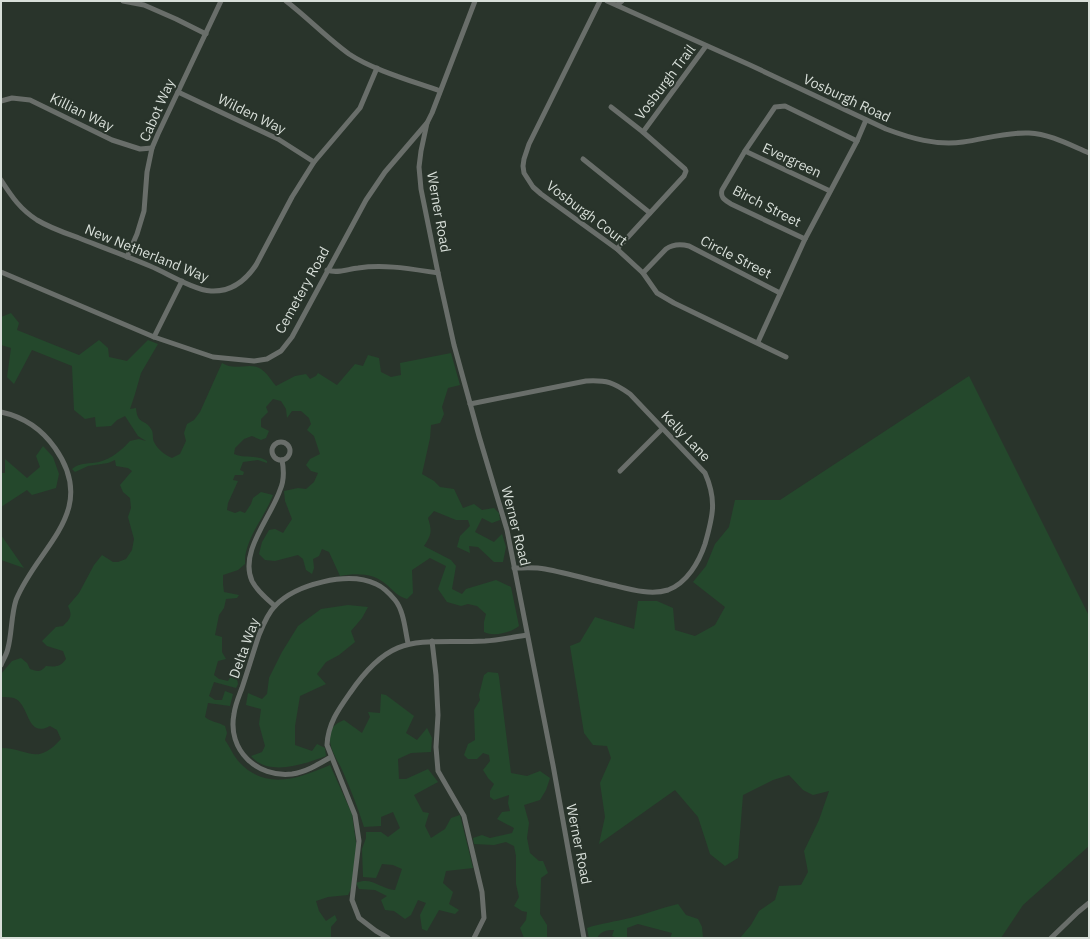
<svg xmlns="http://www.w3.org/2000/svg" width="1090" height="939" viewBox="0 0 1090 939" font-family="'IBM Plex Sans',sans-serif">
<rect width="100%" height="100%" fill="#29342b"/>
<g fill="#24482c">
<path d="M11,313L19,323L17,330L79,355L99,340L108,348L109,357L127,361L148,340L158,344L141,373L135,394L130,409L136,408C137,425 146,419 151,429C154,433 152,438 154,442C157,449 165,455 172,458L180,454L186,441L184,433L187,424L194,420L200,412L222,363C236,372 249,361 261,369C267,373 271,380 276,386L295,376L306,374L310,379L316,376L318,373L337,385L355,364L363,366L368,355L379,358L381,372L391,377L401,375L400,363L451,353L460,385L448,388L442,407L444,414L440,423L431,425L430,438L422,474L434,481L440,487L454,489L463,508L474,504L482,510L494,508L499,513L500,520L492,523L482,518L475,532L494,542L502,534L506,547L503,562H494L478,547L469,546L470,553L457,547L460,536L470,526L468,520H456L434,511L428,518C432,531 432,534 424,546L451,560L456,566L452,589L462,594L466,589L496,580L511,587L519,626C510,633 494,637 484,632V622L486,614L477,606L468,604L461,606L447,602L438,589L446,566L430,558L412,570L413,593L407,599C397,596 395,592 387,585C374,573 357,573 340,576L329,552L322,549L319,556L313,559L314,568L312,574L306,570L303,559L298,555L275,561L265,560L259,554L262,542L269,530L275,529L283,533L292,519L285,501L284,491L298,488L306,489L314,482L318,473L311,471L306,465L310,459L320,454L314,436L307,430L311,424L309,418L301,411H292L287,418L286,409L281,401L273,399L266,407L268,412L261,419V427L269,431L266,438L261,440L252,436L244,439L235,448L234,454C245,459 257,454 267,461V463L258,460L243,462L240,470L244,472L243,475H235L233,480L238,481L228,503L227,510L235,513L240,511L245,513L251,504L253,498L261,492L273,495C266,514 251,531 246,552C245,555 245,560 245,564L238,570L223,575V584L224,592L239,595L237,598L226,599L224,608L219,615L215,635L222,637V652L226,659L218,661L214,675L219,679L228,681L233,673L236,674L238,684L236,688L214,682L209,696L215,700H222L225,691L233,694L230,706L208,703L205,717C211,722 218,722 225,726L227,733L225,740C230,747 234,757 240,763C267,791 300,778 330,765L352,814L356,843V858L351,889L348,895L328,897L316,901L319,911L326,921L335,915L337,920L331,927V938H1V748C29,748 36,767 61,739L57,730L50,726C26,739 30,704 14,698C10,697 5,697 1,697V674L12,661L21,658L27,663L30,669C38,672 41,672 46,666C56,667 60,667 66,659L63,651L47,646L42,641L56,627L63,626C70,619 73,616 68,606L79,593L94,565L102,555L113,562H118L126,559L132,550L134,539L128,517L131,508L130,498L123,492L120,485L132,471L128,468L116,466L115,460L108,463L88,466L75,472L72,469C80,462 90,464 99,462C111,459 122,450 130,441L139,439L146,441L138,436L125,416L117,420L111,426L96,427L95,417L85,419L74,410L72,366L32,350L14,384L7,377L11,348L1,345V317Z"/>
<path d="M969,376L1089,616V846L1023,905L1001,938H740L751,925L759,911L775,900L779,886L801,885L808,872L804,851L819,820L829,791L813,795L803,790L789,775L773,780L743,795L738,858L725,866L710,854L698,817L675,790L599,844L605,817L600,783L611,758L607,746L593,745L584,733L570,646L580,642L595,617L634,629L638,601H657L673,608L675,630L695,636L715,625L725,607L693,582L706,566L715,544L729,527L735,500H780Z"/>
<path d="M43,446L53,457L59,474L56,488L32,495L27,490L1,507V473H5V459L27,478L40,467L36,456Z"/>
<path d="M1,535L24,568L1,560Z"/>
<path d="M348,605L368,607L362,618L351,631L355,642L339,655L326,662L317,674L326,684L300,696L295,726V745L312,751L317,744L325,748L326,756C305,764 268,777 251,756L262,752L265,746L259,724L261,709L246,705L248,693L262,699L267,694L269,678L282,652L298,626L321,609Z"/>
<path d="M488,672L498,673L499,677L511,773L527,776L540,771L550,778L546,790L540,800L524,805L529,823L527,838L530,853L539,861H543L548,873L541,878L540,914L547,925V938H524L520,928L526,920L527,912L522,911L514,906L519,897L516,884V856L514,846L506,842L494,845L474,844L473,838L482,835L490,838L512,833L514,828L497,819L502,812L510,811L508,803L509,795L494,800L490,797V791L494,784L488,778L483,770L490,761L489,755L483,753L477,759H468L464,755L468,744L475,740L474,710L480,700L479,695L484,675Z"/>
<path d="M381,694L386,695L414,716L406,733L417,740L427,728L432,738L431,752L411,753L398,759L399,779H406L428,769L438,782L414,795L423,812L429,813L425,826L431,838L445,829L451,818L460,815L473,868L446,871L443,883L453,892L449,904L459,910L455,914L439,910L427,931L422,929L420,915L426,903L418,900L411,915L405,919L394,911L385,910L381,900L387,896L375,890L359,889L356,883C372,876 380,889 395,890L402,869L393,865L382,864L376,878L363,877L362,849L366,838V832H381L388,837L400,828L393,812L381,817V826L364,827C358,808 351,790 343,772C339,762 331,752 330,741C329,729 334,724 344,720L362,733L370,717L368,712L380,713Z"/>
<path d="M678,904L686,915L698,919L702,927L703,938H670L672,933L638,924L627,928V937C621,938 617,938 612,936L614,930C606,930 601,931 597,938H589L587,928C601,923 615,922 630,918C646,914 661,908 678,904Z"/>
</g>
<g fill="none" stroke-linecap="round" stroke-linejoin="round">
<g stroke="#696e6a" stroke-width="5">
<path d="M123,1L144,5L176,19L206,34"/>
<path d="M286,1C308,18 327,38 349,54C373,70 412,81 440,91"/>
<path d="M600,1L529,144L524,159L523,166L524,173L533,187L541,194L617,249L643,273L657,293L674,303L786,357"/>
<path d="M607,1L750,65L886,129C910,138 937,146 963,142C985,139 1006,132 1029,133C1050,134 1070,145 1089,153"/>
<path d="M617,5L622,1"/>
<path d="M178,92L278,139L314,162"/>
<path d="M1,101L12,98L30,100L112,140L140,149L152,148"/>
<path d="M611,107L643,132L685,169L686,171L684,176L617,249"/>
<path d="M427,123L421,151L419,167L421,189L438,273L454,345L479,436L507,530L553,765L584,938"/>
<path d="M643,132L706,46"/>
<path d="M745,151L830,191"/>
<path d="M583,159L650,213"/>
<path d="M1,180C12,197 20,209 37,220C50,228 65,233 79,238C102,247 126,256 150,266C167,273 194,290 211,291C231,292 246,280 256,265L292,197L314,162L360,108L377,68"/>
<path d="M805,239L731,204C725,200 720,198 722,190L745,151L775,107L785,106L857,141"/>
<path d="M127,257L137,234L144,211L147,172L152,148L158,134L221,1"/>
<path d="M327,270C337,274 348,269 358,268C385,264 411,269 438,273"/>
<path d="M1,272L154,337L213,357L254,361L267,359L281,351L292,337L366,200L385,172L427,123L432,113L475,1"/>
<path d="M643,273L666,249C673,244 681,244 689,246L780,293"/>
<path d="M154,337L182,281"/>
<path d="M758,342L805,239L857,141L866,120"/>
<path d="M470,404L586,381C607,380 613,382 630,394L705,473C717,500 713,516 705,544C699,562 687,583 668,590C649,596 626,588 608,584C587,579 566,573 545,569C535,567 524,568 514,568"/>
<path d="M1,412C24,417 41,428 55,448C100,512 37,547 16,600C11,616 12,633 8,648C7,654 3,660 1,665"/>
<circle cx="281" cy="451" r="9"/>
<path d="M620,471L662,429"/>
<path d="M275,606C267,599 257,591 252,581C239,552 271,517 280,490C284,481 284,470 282,460"/>
<path d="M432,641L436,675L438,715L436,747L438,771L464,816L482,892L484,918L474,938"/>
<path d="M331,757C319,764 306,772 292,774C257,778 227,750 234,714C235,705 239,696 242,688C248,670 253,653 259,635C263,625 268,613 275,606C296,584 348,571 376,584C383,587 390,594 395,600C404,611 405,630 408,643"/>
<path d="M388,938L376,931L359,918L352,900L359,841L355,815L327,745C328,724 338,710 350,693C393,630 418,644 485,641C499,640 513,637 527,635"/>
<path d="M1051,938L1078,912L1089,903"/>
</g>
</g>
<g text-anchor="middle" dominant-baseline="central" stroke-width="4" stroke-linejoin="round" paint-order="stroke">
<g font-size="14" fill="#d8dfd9" stroke="#29342b">
<text transform="translate(665 82) rotate(-53)">Vosburgh Trail</text>
<text transform="translate(847 98) rotate(25)">Vosburgh Road</text>
<text transform="translate(157 110) rotate(-66)">Cabot Way</text>
<text transform="translate(82 112) rotate(26)">Killian Way</text>
<text transform="translate(252 114) rotate(26)">Wilden Way</text>
<text transform="translate(792 160) rotate(25)">Evergreen</text>
<text transform="translate(767 206) rotate(27)">Birch Street</text>
<text transform="translate(439 212) rotate(80)">Werner Road</text>
<text transform="translate(587 213) rotate(37)">Vosburgh Court</text>
<text transform="translate(147 253) rotate(22)">New Netherland Way</text>
<text transform="translate(736 257) rotate(27)">Circle Street</text>
<text transform="translate(302 290) rotate(-61)">Cemetery Road</text>
<text transform="translate(686 436) rotate(46)">Kelly Lane</text>
<text transform="translate(516 526) rotate(76)">Werner Road</text>
<text transform="translate(244 648) rotate(-70)">Delta Way</text>
<text transform="translate(579 844) rotate(79)">Werner Road</text>
</g>
</g>
<rect width="1090" height="939" fill="none" stroke="#d8dfd9" stroke-width="4"/>
</svg>
